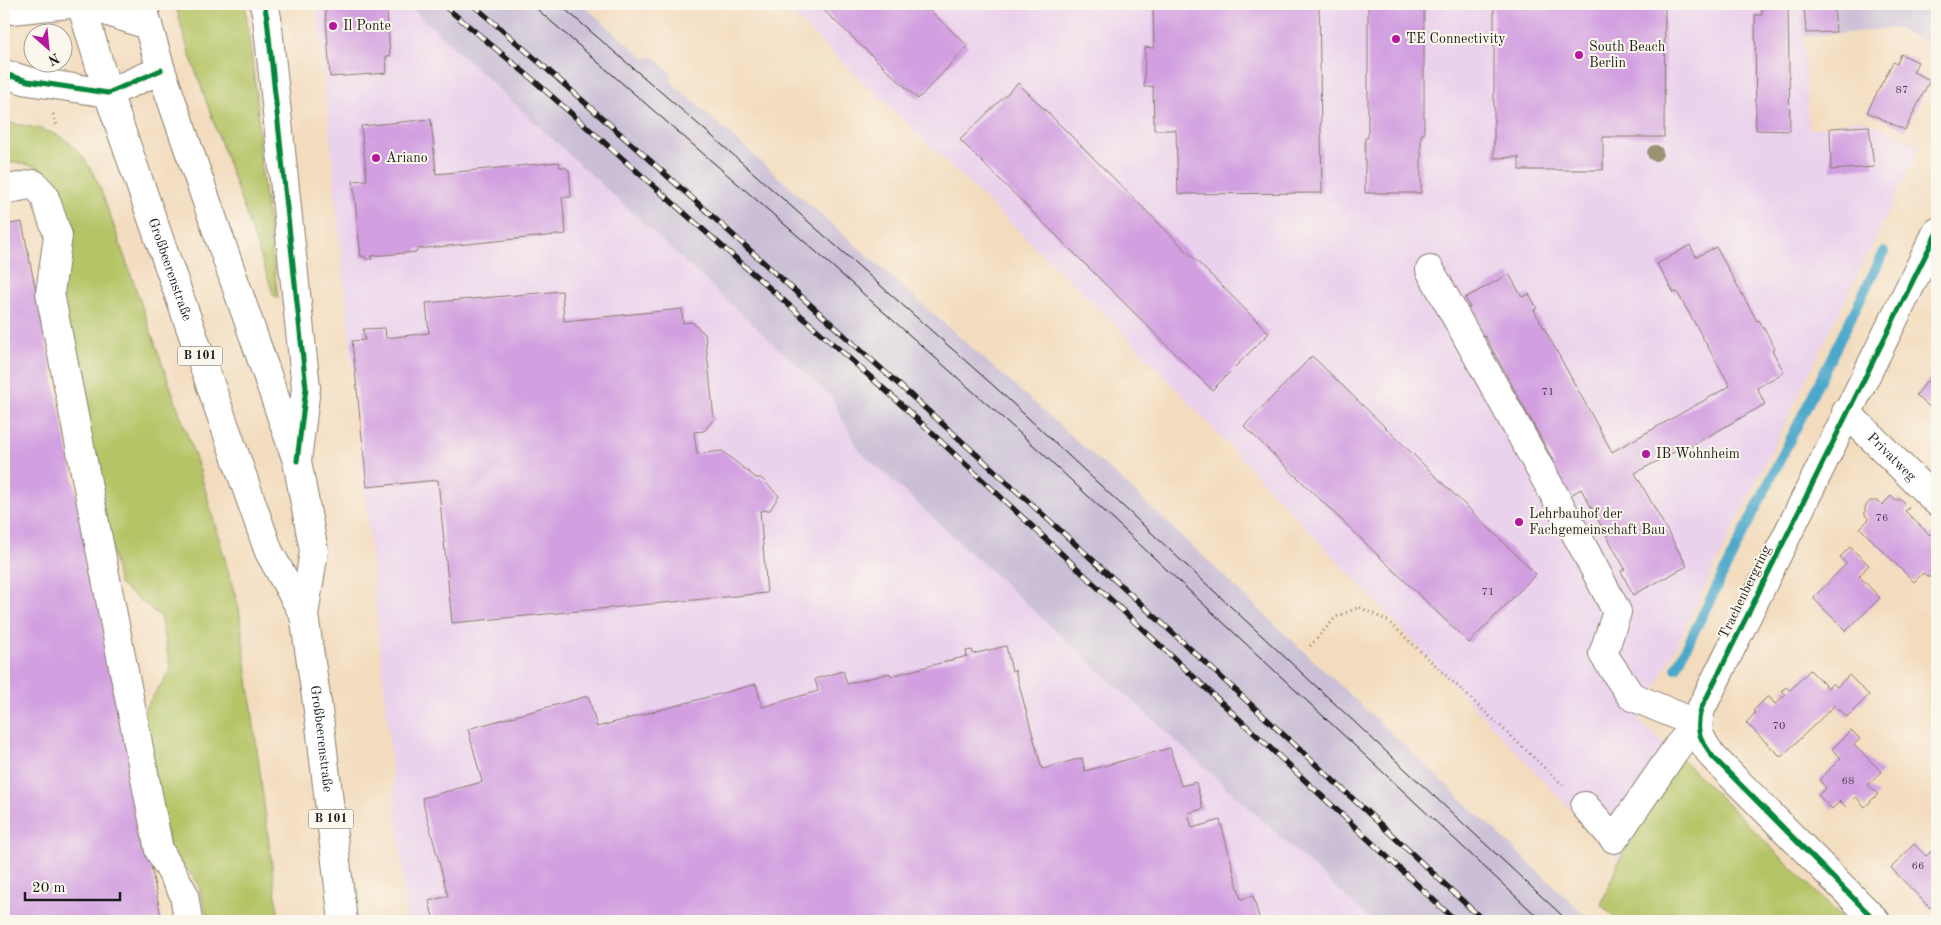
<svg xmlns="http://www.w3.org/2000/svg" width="1941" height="925" viewBox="0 0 1941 925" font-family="'Old Standard TT',serif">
<rect width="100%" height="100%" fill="#fbf7ec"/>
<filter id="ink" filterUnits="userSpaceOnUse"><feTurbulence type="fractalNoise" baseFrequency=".02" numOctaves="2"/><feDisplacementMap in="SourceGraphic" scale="10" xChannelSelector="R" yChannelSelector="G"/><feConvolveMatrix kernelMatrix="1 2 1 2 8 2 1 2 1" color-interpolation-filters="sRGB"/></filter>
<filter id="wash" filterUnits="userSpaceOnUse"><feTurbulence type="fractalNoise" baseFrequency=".0096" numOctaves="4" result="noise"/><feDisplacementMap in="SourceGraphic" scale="20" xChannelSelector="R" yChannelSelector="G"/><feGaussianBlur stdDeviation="1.12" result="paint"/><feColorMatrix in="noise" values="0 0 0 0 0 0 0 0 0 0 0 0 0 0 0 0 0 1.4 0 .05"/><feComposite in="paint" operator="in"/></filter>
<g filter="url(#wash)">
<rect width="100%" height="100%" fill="#f3dcbe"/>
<g fill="#ead1ec">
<path d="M317,4H418L831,397L859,450L1384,921H407Z"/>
<path d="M782,4H1801L1809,130L1861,119L1921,145L1639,722L1678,755L1619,861L1113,322Z"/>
</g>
<g fill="#cabfd6">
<path d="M407,4H582L645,59L654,57L671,73V82L1128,486L1591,921H1372L859,450L831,397Z"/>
<path d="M1801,4H1937V48L1896,28L1803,37Z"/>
</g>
<g fill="#b5c466" stroke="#687041">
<path d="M176,4H245L257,100L261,166L278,298L274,296C253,234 231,171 209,109C197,74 183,40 176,4Z"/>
<path d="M4,122C59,131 77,136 101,190L199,468L239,609L279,921H208L198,883L169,848L143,711L171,670L160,616L119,584L60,296L72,238L64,205L58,189L51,178L43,171L34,166L15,162L4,165Z"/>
<path d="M1678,755L1845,921H1618L1601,905L1619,861Z"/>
</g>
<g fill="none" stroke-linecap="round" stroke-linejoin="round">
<path stroke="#4ca8ca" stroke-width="10" d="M1676,668L1884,252"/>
</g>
<g id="blocks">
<g fill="#d29fe0">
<path d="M325,4H381L382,11H387L390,56H386L387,73L330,77Z"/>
<path d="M817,4H923L968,46L918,99Z"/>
<path d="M1153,4H1319L1322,193L1178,194L1176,130H1154L1153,86L1144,87L1145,47L1154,48Z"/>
<path d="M1368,4H1424V134L1421,135V193H1365V138H1368Z"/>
<path d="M1494,4H1665L1664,137H1603V170H1519V157L1494,158Z"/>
<path d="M1762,4H1788L1790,131L1756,130L1755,15H1762Z"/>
<path d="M1804,4H1834L1836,32L1806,33Z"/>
<path d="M1901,54L1918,62L1913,72L1930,80L1905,130L1867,112L1893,62L1897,64Z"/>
<path d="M1018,83L1269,333L1212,390L960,140Z"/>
<path d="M431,119L436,174L559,162L560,167H565L569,170L571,197H562L566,234L417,249V252L371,256L372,259H366L365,256L361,257L353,181L367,180L361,126Z"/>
<path d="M1869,126L1874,167L1831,170L1830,128Z"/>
<path d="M22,222L162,921H4V225Z"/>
<path d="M1690,245L1696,257L1716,247L1757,321L1759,320L1775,348L1772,350L1784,372L1757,388L1765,404L1686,449L1684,447L1635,473L1687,566L1633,595L1621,571L1625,569L1581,489L1569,496L1552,466L1555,464L1485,336L1482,337L1466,309L1470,307L1465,298L1509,274L1522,297L1529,294L1537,308L1534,310L1612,452L1730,386L1677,292L1674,293L1657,264Z"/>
<path d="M562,291L564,321L682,309L683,323L692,322L705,334L714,419L704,431L694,432L697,454L722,451L756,478H761L779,496L770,510L760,511L767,593L452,623L438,480L367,487L352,341L365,340L363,329L385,328L386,338L429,333L426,303Z"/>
<path d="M1312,356L1536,574L1469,643L1244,426Z"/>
<path d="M1937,369V407L1934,411L1916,395Z"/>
<path d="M1891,496L1896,501L1900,499L1909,508L1905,511L1930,535L1933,532L1937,536V574L1935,577H1928L1923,573L1914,582L1860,528L1869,519L1865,515V507L1870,501H1878L1882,505Z"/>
<path d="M1850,547L1869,565L1859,576L1880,598L1846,631L1813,598L1846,564L1840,557Z"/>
<path d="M1006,646L1012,671L1015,670L1042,769L1082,758L1085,771L1170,748L1181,786L1196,782L1203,809L1188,813L1192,828L1220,820L1241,899L1253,896L1260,921H434L429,901L448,896L422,798L482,782L468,729L588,696L597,727L756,684L762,707L818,691L815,679L843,671L847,684L890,673L891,676L967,656L966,651L972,650L973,654Z"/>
<path d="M1810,670L1828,688L1833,683L1837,687L1849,675L1869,695L1847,717L1835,705L1781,757L1746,723L1755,713L1753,711L1768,696L1775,704L1786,694L1782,691L1786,687L1790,690Z"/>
<path d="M1851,730L1860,739L1854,745L1882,772L1868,785L1878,794L1865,807L1856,797L1846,807L1840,801L1832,809L1818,795L1826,788L1819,780L1841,758L1832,749Z"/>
<path d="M1914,844L1926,856L1934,849L1937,853V901L1930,908L1891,868Z"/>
</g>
</g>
</g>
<g filter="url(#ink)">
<use href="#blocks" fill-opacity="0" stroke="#887c6d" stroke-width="1"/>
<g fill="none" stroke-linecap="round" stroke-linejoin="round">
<g stroke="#887c6d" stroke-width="30">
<g id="minor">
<path d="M84,4L147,25"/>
<path d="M264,4L267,18L306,388L297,461"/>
<path d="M12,10L69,4"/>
<path d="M4,74L28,81L108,93L161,70"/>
<path d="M4,190L34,184L44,195L58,236L50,293L159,850L184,894L188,921"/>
<path d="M1430,270L1582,545L1617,612L1603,654L1631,696L1697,724L1678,746L1614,839L1585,806"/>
<path id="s1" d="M1846,412L1937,502"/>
<path d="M1876,921L1713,757C1700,739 1695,732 1701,709L1937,232"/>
</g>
</g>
<g stroke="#887c6d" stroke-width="30">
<g id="major">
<path id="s2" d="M81,4L108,93L269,552L304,615"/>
<path id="s3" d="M142,4L161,70L297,461L314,551L304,615L319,717L343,921"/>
</g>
</g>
<g stroke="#887c6d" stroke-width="3" stroke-dasharray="1 4" stroke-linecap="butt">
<path d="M53,114L57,126"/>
<path d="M1310,646L1336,617L1359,607L1388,621L1563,785"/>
</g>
<use href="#minor" stroke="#fff" stroke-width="28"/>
<use href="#major" stroke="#fff" stroke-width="28"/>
<g stroke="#1c1c1c" stroke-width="1">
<path d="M531,4L814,250L1041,452L1542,921"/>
<path d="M559,4L713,137L995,387L1568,921"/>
</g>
<g stroke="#1c1c1c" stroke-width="5.5">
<g id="rail">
<path d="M442,4L531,78L892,396L1456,921"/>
<path d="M472,4C599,113 722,225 846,337C1061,530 1274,724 1484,921"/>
</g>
</g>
<use href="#rail" stroke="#fbf7ec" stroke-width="4" stroke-dasharray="11" stroke-linecap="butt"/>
<g stroke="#fbf7ec" stroke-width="8">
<g id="cycleway">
<path d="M264,4L267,18L306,388L297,461"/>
<path d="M4,74L28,81L108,93L161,70"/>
<path d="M1876,921L1713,757C1700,739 1695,732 1701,709L1937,232"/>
</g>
</g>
<use href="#cycleway" stroke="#00873e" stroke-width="5"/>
</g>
<circle fill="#9a9373" cx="1655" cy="153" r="8"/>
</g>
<g fill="#b5179e" stroke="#fbf7ec" stroke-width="2">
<circle cx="333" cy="26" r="5"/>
<circle cx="1396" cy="39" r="5"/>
<circle cx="1579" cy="55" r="5"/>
<circle cx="376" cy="158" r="5"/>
<circle cx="1646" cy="454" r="5"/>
<circle cx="1519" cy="522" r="5"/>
</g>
<g text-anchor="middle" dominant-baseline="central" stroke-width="4" stroke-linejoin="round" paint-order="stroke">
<g font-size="11" fill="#4a3d4d">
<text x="1902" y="90">87</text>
<text x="1548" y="392">71</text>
<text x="1882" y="518">76</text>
<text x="1488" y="592">71</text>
<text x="1779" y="726">70</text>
<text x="1848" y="781">68</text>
<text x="1918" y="866">66</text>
</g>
<g fill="#fbf7ec" stroke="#5f5e5a" stroke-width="1">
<rect x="177.5" y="346.5" width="45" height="19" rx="4"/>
<rect x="308.5" y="809.5" width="45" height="19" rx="4"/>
</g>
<g font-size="12" font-weight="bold" fill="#1c1c1c">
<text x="200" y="356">B 101</text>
<text x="331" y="819">B 101</text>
</g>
<g font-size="14" fill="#1c1c1c" stroke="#fbf7ec" text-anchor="start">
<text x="343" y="26">Il Ponte</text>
<text x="1406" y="39">TE Connectivity</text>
<text x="1589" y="47">South Beach<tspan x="1589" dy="16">Berlin</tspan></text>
<text x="386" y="158">Ariano</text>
<text x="1656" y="454">IB Wohnheim</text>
<text x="1529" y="514">Lehrbauhof der<tspan x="1529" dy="16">Fachgemeinschaft Bau</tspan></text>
</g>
<g font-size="14" fill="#1c1c1c" stroke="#fbf7ec">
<text stroke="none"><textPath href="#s2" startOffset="280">Großbeerenstraße</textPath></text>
<text stroke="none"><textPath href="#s1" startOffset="64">Privatweg</textPath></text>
<text transform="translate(1745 592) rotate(-64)">Trachenbergring</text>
<text stroke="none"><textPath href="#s3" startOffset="764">Großbeerenstraße</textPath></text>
</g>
</g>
<rect width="1941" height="925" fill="none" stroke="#fbf7ec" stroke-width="20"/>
<g transform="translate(48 48) rotate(153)"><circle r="24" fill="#fbf7ec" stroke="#a29f99"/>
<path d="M0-4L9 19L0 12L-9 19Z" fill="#b5179e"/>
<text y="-8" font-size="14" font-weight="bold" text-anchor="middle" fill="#1c1c1c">N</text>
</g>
<path d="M25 892v8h95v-8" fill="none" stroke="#1c1c1c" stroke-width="2.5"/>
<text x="32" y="892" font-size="15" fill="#1c1c1c" stroke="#fbf7ec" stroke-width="4" paint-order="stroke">20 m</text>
</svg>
